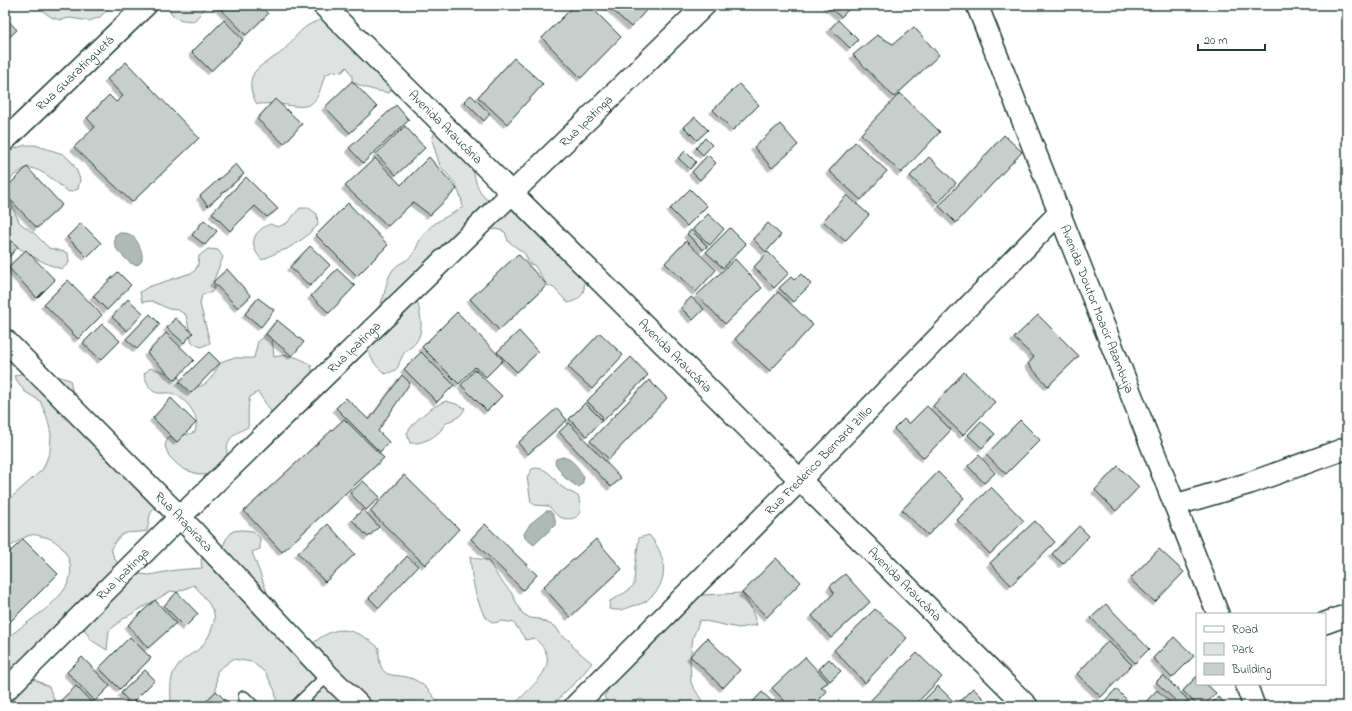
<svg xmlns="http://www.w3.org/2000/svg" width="1352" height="711" viewBox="0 0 1352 711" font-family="'Indie Flower',sans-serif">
<defs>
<filter id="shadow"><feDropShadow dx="-3.5" dy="3.5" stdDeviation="0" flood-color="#0004"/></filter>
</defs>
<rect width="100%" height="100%" fill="#fff"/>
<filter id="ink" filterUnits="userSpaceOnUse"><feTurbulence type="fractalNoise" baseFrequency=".025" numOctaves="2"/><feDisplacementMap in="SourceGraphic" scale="8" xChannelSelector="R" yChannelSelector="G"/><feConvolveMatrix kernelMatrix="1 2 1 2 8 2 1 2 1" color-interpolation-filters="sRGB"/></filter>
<g filter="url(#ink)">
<g fill="#dee3e2" stroke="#7e908b">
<path d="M42,5H108V9L100,17L89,21L70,18L60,20L51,17L44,12Z"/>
<path d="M168,5H208L194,21C180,20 172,20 168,5Z"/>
<path d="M327,18L393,87L389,93C375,90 364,89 352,81V76L347,67L342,72L333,71L325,75C323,81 321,87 319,93C311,113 294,105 278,104C271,103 264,104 257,104C252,96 249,87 252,77C256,65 274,59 283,51C291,43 297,33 307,26C313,22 320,20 327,18Z"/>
<path d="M435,131L471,163L476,182L480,192L486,199L503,208L522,210L583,273C586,288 585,299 568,303L554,288L547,285L534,265L530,264L528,261L525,254L508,241L505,232L496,229L487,231L460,258L454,265L417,300C420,313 425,330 416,342C413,347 405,350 403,355C396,367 402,369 385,374C381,370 376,366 373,361C367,352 363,332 367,322C369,315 376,311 380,305C386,294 385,281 392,271C398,262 407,262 411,256C417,250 418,241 423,235C433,221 450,216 463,207L461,198L455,183L440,166L432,140Z"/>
<path d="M25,145H35L63,154L71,161L76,169L80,179L78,189L69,192C53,181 47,171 27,167L13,176L8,184V194L15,213L20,223L35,234L49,248L68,253L69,263L62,269C41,264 24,250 5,240V155L16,148Z"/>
<path d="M300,208H309L317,214L318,225L304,238L287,249L278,252L262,260C248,245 252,232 270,224L278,227L287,223Z"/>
<path d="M208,249L218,250L223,257L213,282L216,284L212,292L202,295L200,304L210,343L201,347L192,343L186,315L178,310L169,309L152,301L142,302L140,292L148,287L194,272L198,265L199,256Z"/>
<path d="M266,334L272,338L274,357C288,353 299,357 311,365L313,375L274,416L258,392L250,397C247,408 249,415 248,427C232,435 226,438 227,457L212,474L201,475L183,469L176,463L169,456L165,446L168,437C178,435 186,436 195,432C196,428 197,423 196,419C193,408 182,396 171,393C165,392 159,395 153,391C148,387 146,380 144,374L150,368C158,370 172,374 179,378C184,382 189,387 195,387C214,386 214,364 226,360C235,356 245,359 254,358L258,341Z"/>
<path d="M32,370L51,374L70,380L74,398L159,498L150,515L147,531C125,535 125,527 111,548L114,558L120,566L128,573L149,575L176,570L202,568L201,559L219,556L226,539L233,531L242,530L253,531L260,538V549L252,552L271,603L311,644C317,641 321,636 327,634C346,624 364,635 379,648C378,687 397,669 417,681C427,686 434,698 441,706H277L275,691L266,673L252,662L233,659L217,671L216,691L201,706H171C171,695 169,679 175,670C182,658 190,656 200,648C207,642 217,622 214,613C209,602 202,594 194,585L177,592L171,591L123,619L109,631L107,650L91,640L81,624L32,678L49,687L57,706H5V641C23,622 56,608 68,583C77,563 62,538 40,536C38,535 34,534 31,535C24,536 11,546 5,551V503L43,469L50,451L51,434L47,417L40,401L24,391L14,376Z"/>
<path d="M446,401L456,404L465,408C461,419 453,418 445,424C443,426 442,430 439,432C432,439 421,444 410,443L407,433C415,419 431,407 446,401Z"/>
<path d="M536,468C551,469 553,480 562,487C567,491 574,493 579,497C579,501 580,507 580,511C578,521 564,520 558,516C554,513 552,509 548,506L535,505L531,502L527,477L532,469Z"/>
<path d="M649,535C664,551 670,577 654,594C651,596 648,600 645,602C641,604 637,605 633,606C623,610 620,611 609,609L610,601L626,592L634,585L635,566L639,538Z"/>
<path d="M470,556L479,559L488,560L498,577L511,592L522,613L530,618L539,619L556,627L561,635L569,640L574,648L592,663L579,679L564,693L552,706H513C530,686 567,664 534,638L526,640L514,623L503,621L493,623L484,616L476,595L472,576Z"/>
<path d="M742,593L751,607L757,625L739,628L700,620L693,637L690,661L691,683L705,706H654L641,699L623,706H610L604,697L613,681L687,602L703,595Z"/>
</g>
<g fill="#afbab7" stroke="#758883">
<path d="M119,233C122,233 128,233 131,235C138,239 147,259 139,264C136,265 135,265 133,264C129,263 126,259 123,256C116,250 113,245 115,235Z"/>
<path d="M563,457C572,458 580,470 584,477L582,485L578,487L565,478L555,463L556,459Z"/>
<path d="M546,511H550C554,515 556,519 555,525L534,545L525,538L524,534L530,524Z"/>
</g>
<g fill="#c7cfcc" stroke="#1f3d34" filter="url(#shadow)">
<path d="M217,5H260L268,14L246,35Z"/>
<path d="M575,5H589L621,37L581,78L542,38Z"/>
<path d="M607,5H651L631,27Z"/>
<path d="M826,5H853L841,17Z"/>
<path d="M5,17L17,30L5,41Z"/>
<path d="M224,20L243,40L211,71L192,52Z"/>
<path d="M838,20L858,40L850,48L830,29Z"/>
<path d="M914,27L939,55L894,97L853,55L877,35L893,44Z"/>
<path d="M514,58L543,84L507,124L478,97Z"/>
<path d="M126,62L199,138L132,202L74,147L95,127L87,118L109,95L116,102L123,96L107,79Z"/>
<path d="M352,81L377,107L350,133L325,107Z"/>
<path d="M739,84L759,105L733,130L713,110Z"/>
<path d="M900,93L940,132L901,173L861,134Z"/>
<path d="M471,95L490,114L484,121L464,101Z"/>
<path d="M275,99L302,124L284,144L257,119Z"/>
<path d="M396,105L409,120L363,163L349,148Z"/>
<path d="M695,117L708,130L697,140L684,127Z"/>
<path d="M780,124L798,145L772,168L754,147Z"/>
<path d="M405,126L425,148L396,175L376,154Z"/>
<path d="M1004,135L1022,152L956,223L939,206Z"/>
<path d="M705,138L712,145L703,155L696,148Z"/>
<path d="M855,142L887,171L861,200L829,171Z"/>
<path d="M685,151L696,162L690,169L678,158Z"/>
<path d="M708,155L716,163L700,180L692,172Z"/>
<path d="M429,157L457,189L430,215L413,202L388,226L345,186L375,158L401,185Z"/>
<path d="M929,157L956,183L938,203L910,176Z"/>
<path d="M236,164L244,174L208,206L200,196Z"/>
<path d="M27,167L62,205L37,228L5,194V189Z"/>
<path d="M246,177L278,209L267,217L255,206L230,231L212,213Z"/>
<path d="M690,189L707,206L687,226L670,209Z"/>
<path d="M847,195L869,215L845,241L823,221Z"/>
<path d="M348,203L388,245L357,276L316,235Z"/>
<path d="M708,214L724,229L710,245L693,229Z"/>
<path d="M204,220L217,231L205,245L192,235Z"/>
<path d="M81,223L101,243L87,257L67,237Z"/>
<path d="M768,223L781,235L766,252L753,239Z"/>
<path d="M730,228L746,244L723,268L706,252Z"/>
<path d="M691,230L707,246L703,250L687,234Z"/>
<path d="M5,234L18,247L5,261Z"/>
<path d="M686,241L716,270L696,292L665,263Z"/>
<path d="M310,246L330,265L310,286L290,267Z"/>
<path d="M26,250L55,280L37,298L8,267Z"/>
<path d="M768,252L789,273L774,288L754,267Z"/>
<path d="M518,254L547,285L499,330L470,299Z"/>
<path d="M735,259L762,288L725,324L697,295Z"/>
<path d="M227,269L251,296L238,308L213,282Z"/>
<path d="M337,269L355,286L329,313L311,296Z"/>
<path d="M118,272L131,285L107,310L93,296Z"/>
<path d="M801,274L811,284L793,302L779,288L791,277L794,280Z"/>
<path d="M68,280L102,315L78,339L44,304Z"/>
<path d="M778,292L813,325L770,371L735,339Z"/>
<path d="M691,297L704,309L693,320L681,308Z"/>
<path d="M258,298L274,310L261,327L245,314Z"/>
<path d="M128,299L143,313L127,331L112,317Z"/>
<path d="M457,312L503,360L486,377L475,367L459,384L422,347Z"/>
<path d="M150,314L160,324L137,349L126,339Z"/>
<path d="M1038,315L1079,356L1048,386L1028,364L1034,357L1014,338Z"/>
<path d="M175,318L193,333L184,343L167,328Z"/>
<path d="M277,320L304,342L292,356L266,334Z"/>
<path d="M102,324L120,341L101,360L83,343Z"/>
<path d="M519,331L538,352L517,372L497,352Z"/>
<path d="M166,333L194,360L175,380L147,353Z"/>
<path d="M600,333L623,355L592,389L568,367Z"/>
<path d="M209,352L220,363L191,393L179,382Z"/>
<path d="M421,352L454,385L437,402L404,369Z"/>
<path d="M631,357L648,375L605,419L587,401Z"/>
<path d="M475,370L502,396L487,411L461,385Z"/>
<path d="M964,372L995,402L963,435L933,406Z"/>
<path d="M402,375L410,383L378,431L389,442L380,452L336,408L346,398L369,420Z"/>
<path d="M649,380L667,398L609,459L590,441Z"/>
<path d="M171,398L196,423L177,442L153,418Z"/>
<path d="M585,403L602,420L587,436L569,419Z"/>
<path d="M927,406L951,430L924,458L894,429L904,419L909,424Z"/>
<path d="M557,408L567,420L528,454L518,443Z"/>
<path d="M344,419L384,458L282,552L244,511Z"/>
<path d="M1020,420L1040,440L1006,474L986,455Z"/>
<path d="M981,421L995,434L982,448L968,435Z"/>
<path d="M569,423L621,478L611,487L559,432Z"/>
<path d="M979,455L995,473L984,483L968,466Z"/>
<path d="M1118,466L1139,487L1116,511L1095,490Z"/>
<path d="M938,472L964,498L928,535L902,510Z"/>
<path d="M404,475L459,529L425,565L370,511Z"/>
<path d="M363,481L380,497L366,510L350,493Z"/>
<path d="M991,487L1024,521L990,554L957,520Z"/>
<path d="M363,509L379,527L368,537L352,520Z"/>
<path d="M1035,521L1055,542L1011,585L990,563Z"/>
<path d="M328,524L355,554L325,582L298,553Z"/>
<path d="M485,524L537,575L523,590L471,539Z"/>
<path d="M1079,526L1089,536L1063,564L1052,554Z"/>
<path d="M23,539L58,574L5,627V557Z"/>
<path d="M596,539L622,569L570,617L543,587Z"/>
<path d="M1159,549L1184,572L1155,602L1130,579Z"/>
<path d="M407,556L418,566L379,608L369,598Z"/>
<path d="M776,558L801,582L767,617L742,593Z"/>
<path d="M845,574L870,602L831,638L812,616L834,593L830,586Z"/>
<path d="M177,592L198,614L185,627L164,606Z"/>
<path d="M155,600L176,623L148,648L128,625Z"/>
<path d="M1106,604L1149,649L1135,663L1091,618Z"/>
<path d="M875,609L907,638L865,683L834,650Z"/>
<path d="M130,637L151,658L120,689L99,668Z"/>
<path d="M1174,637L1194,656L1172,678L1153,658Z"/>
<path d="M707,638L740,670L723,688L690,656Z"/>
<path d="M1108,641L1132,665L1101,697L1077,674Z"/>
<path d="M917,653L942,677L914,706H865Z"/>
<path d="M82,657L110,686L95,701L67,672Z"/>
<path d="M805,657L828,682L821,687L827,691L814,706H790L772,688Z"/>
<path d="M829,659L841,671L830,681L819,669Z"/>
<path d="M145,670L155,680L131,704L121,693Z"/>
<path d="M1163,675L1188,700L1181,706L1156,682Z"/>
<path d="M1197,676V684H1206L1216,693L1204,706H1198L1183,691Z"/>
<path d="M76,686L95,706H59L57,704Z"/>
<path d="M938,686L958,706H918Z"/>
<path d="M973,688L991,706H966L960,701Z"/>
<path d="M1116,689L1133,706H1103L1101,705Z"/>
<path d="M1157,690L1174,706H1142Z"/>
<path d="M216,691L230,705L229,706H202Z"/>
<path d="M762,692L777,706H749Z"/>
<path d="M1218,697L1228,706H1209Z"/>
</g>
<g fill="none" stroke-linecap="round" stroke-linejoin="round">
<g stroke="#1f3d34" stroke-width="14">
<g id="service">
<path d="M244,697L253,706"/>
<path d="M296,706L328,675"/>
</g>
</g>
<g stroke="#1f3d34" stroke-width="24">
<g id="minor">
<path id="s1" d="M323,5L1027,706"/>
<path id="s2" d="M977,5L1218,614"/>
<path id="s3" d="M5,140L146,5"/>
<path id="s4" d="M5,340L180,517L328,675L360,706"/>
<path d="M1175,505L1250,483L1347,448"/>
<path d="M1325,623L1347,615"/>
<path d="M1246,684L1254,706"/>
<path id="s5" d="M5,691L180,517L705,5"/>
<path id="s6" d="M575,706L800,480L1060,212"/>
</g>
</g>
<use href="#service" stroke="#fff" stroke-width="11"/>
<use href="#minor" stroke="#fff" stroke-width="21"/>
</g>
</g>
<g text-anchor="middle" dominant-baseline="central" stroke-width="3" stroke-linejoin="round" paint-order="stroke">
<g font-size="13" fill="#1f3d34" stroke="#fff">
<text stroke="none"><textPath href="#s3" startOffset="97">Rua Guaratinguetá</textPath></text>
<text stroke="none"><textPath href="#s5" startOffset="814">Rua Ipatinga</textPath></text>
<text stroke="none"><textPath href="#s1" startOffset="173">Avenida Araucária</textPath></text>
<text stroke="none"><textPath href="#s2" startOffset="327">Avenida Doutor Moacir Azambuja</textPath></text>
<text stroke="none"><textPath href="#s5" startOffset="490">Rua Ipatinga</textPath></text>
<text stroke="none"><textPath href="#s1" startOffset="497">Avenida Araucária</textPath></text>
<text stroke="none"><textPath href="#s6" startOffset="346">Rua Frederico Bernard Zillio</textPath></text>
<text stroke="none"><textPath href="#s4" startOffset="255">Rua Arapiraca</textPath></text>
<text stroke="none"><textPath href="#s5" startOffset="166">Rua Ipatinga</textPath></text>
<text stroke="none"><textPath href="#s1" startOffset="821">Avenida Araucária</textPath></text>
</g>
</g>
<rect width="1352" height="711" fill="none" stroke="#fff" stroke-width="20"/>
<rect x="10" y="10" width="1332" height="691" fill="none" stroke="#1f3d34" stroke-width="1.5" filter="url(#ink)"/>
<rect x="1196" y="613" width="130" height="72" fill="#ffffff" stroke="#a5b1ae"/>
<rect x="1204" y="626" width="20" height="6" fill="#ffffff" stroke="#a5b1ae"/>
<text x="1232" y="633" font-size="12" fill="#1f3d34">Road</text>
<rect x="1204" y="643" width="20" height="12" fill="#dee3e2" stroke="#a5b1ae"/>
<text x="1232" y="653" font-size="12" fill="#1f3d34">Park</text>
<rect x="1204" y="663" width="20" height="12" fill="#c7cfcc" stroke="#a5b1ae"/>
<text x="1232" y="673" font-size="12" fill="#1f3d34">Building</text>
<path d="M1198 44v6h67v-6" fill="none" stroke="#1f3d34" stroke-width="2"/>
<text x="1204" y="44" font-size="12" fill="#1f3d34" stroke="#ffffff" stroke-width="3" paint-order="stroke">20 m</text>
</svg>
